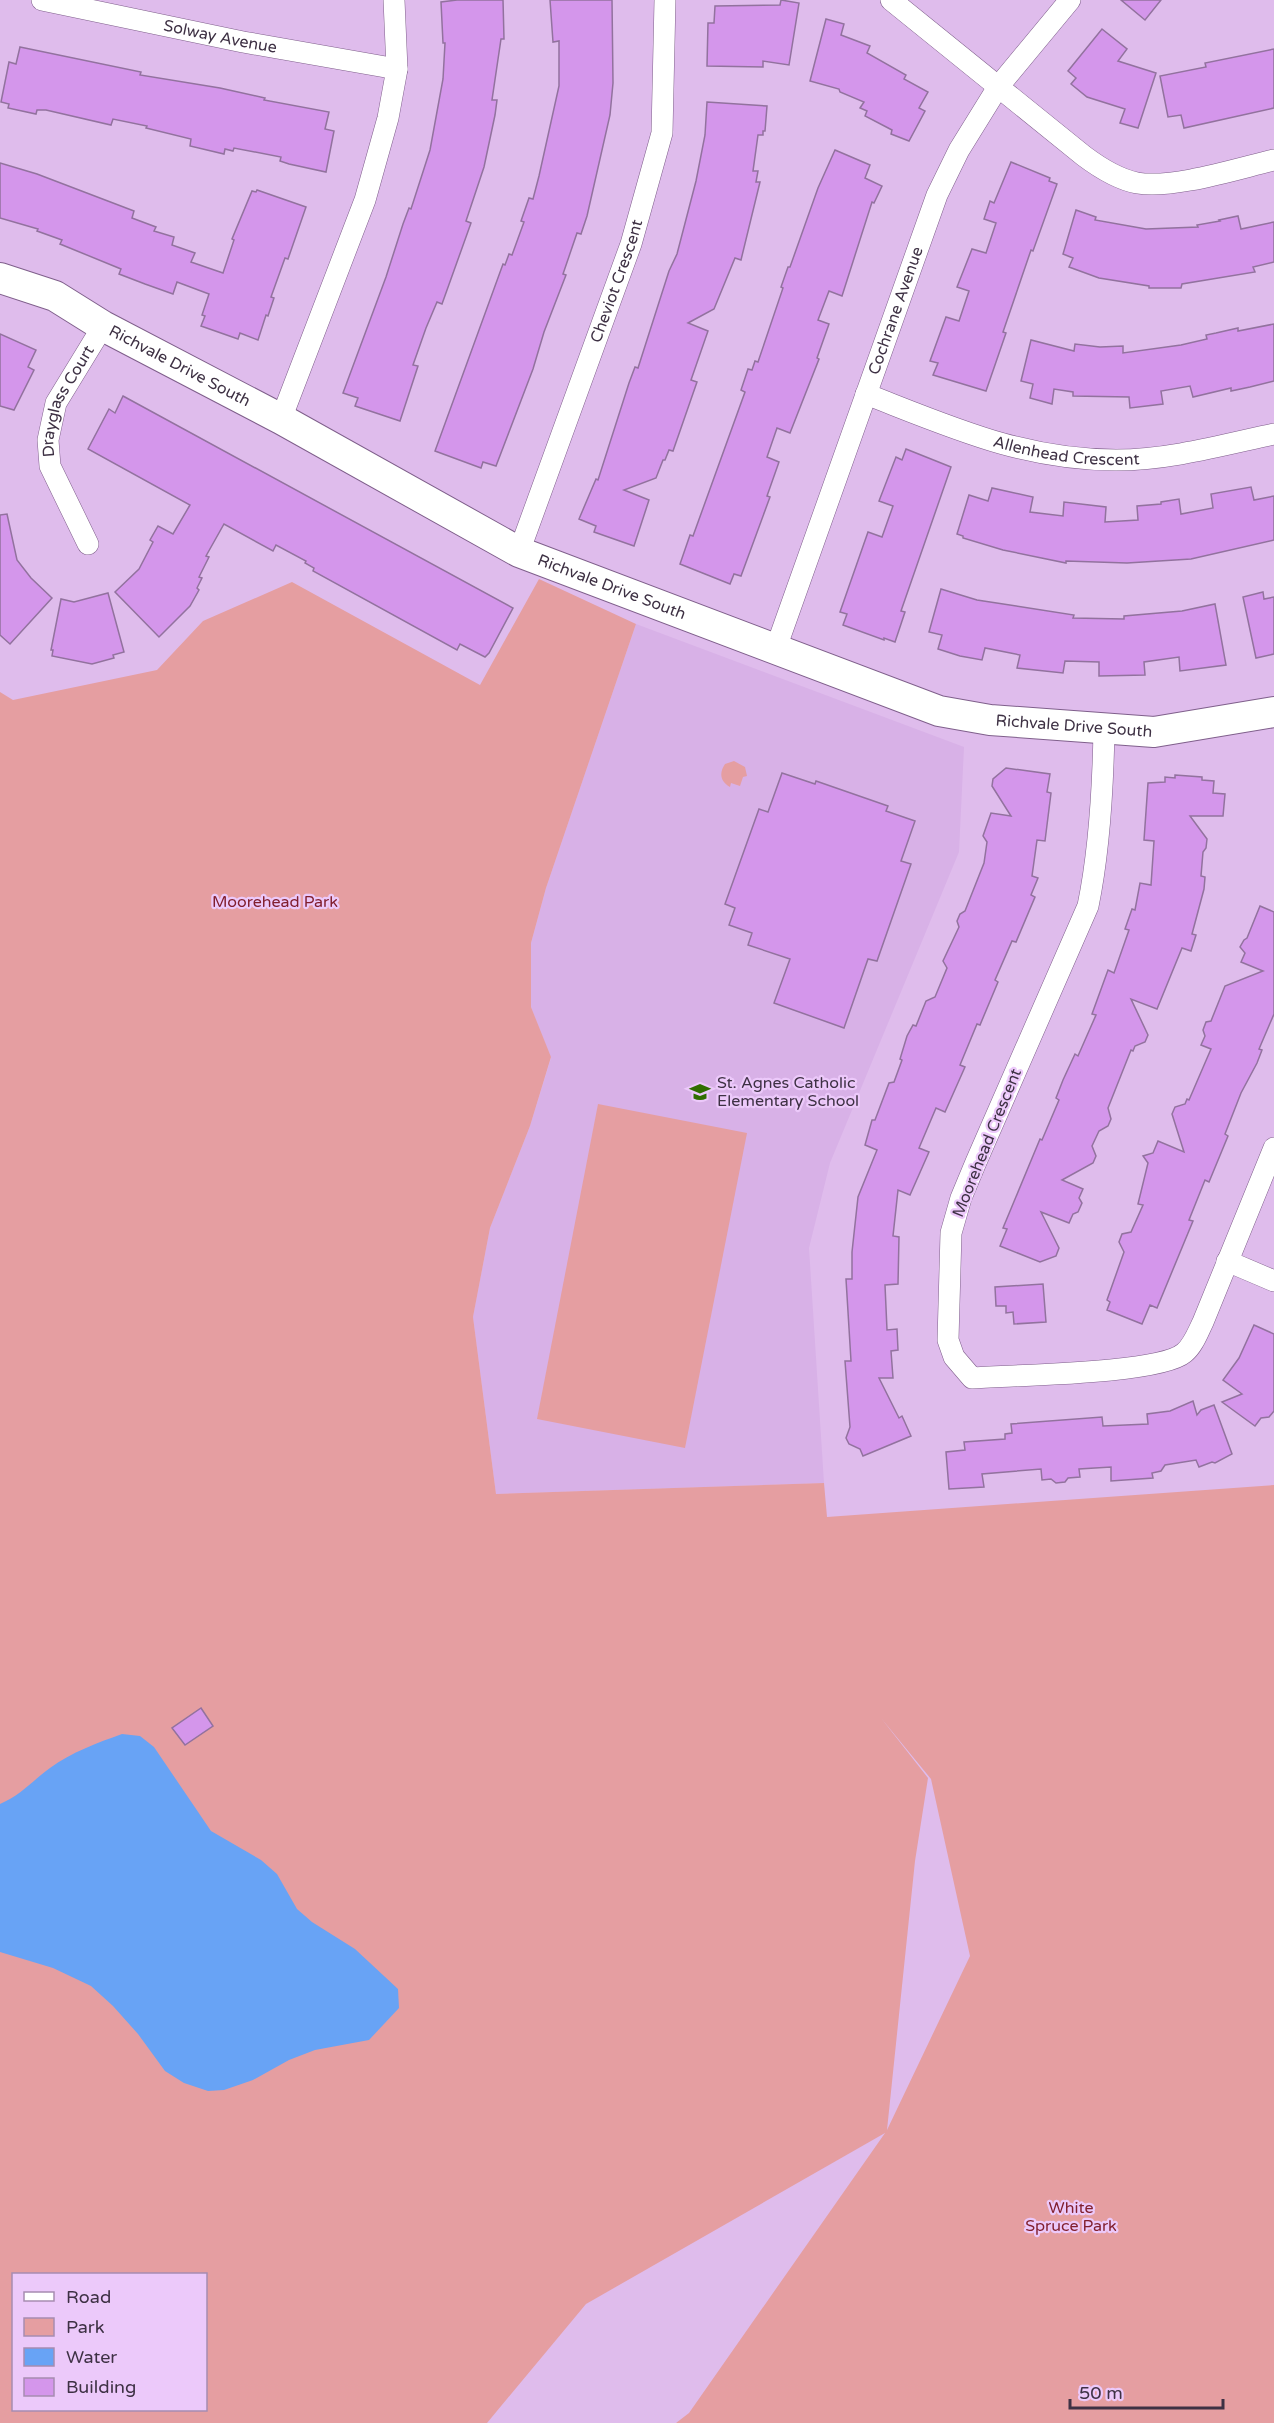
<svg xmlns="http://www.w3.org/2000/svg" width="1274" height="2423" viewBox="0 0 1274 2423" font-family="'Varela Round',sans-serif">
<rect width="100%" height="100%" fill="#dfbcec"/>
<path fill="#d8b1e7" d="M636,624L964,747L959,852L830,1163L809,1248L824,1483L496,1494L473,1317L490,1228L530,1126L551,1058L531,1007V943L546,888Z"/>
<g fill="#e59ea1" fill-rule="evenodd">
<path d="M539,579L636,624L546,888L531,943V1007L551,1057L530,1126L490,1228L473,1317L496,1494L824,1483L827,1517L1274,1485V2423H676L689,2413L885,2133L586,2304L487,2423H0V692L13,700L157,670L203,621L292,582L480,685ZM881,1718L931,1779L970,1956L887,2130L915,1861L928,1778ZM14,2274H206V2410H14Z"/>
<path d="M734,761L745,767L747,776L743,777L740,786L731,783L730,787C720,781 719,773 725,764Z"/>
<path d="M598,1104L747,1133L685,1448L537,1419Z"/>
</g>
<path fill="#68a3f5" d="M122,1734L140,1736L154,1747L211,1831L261,1860L277,1874L297,1909L312,1922L355,1949L398,1989L399,2008L369,2040L315,2050L289,2060L253,2080L224,2090L208,2091L184,2083L165,2071L138,2034L113,2006L91,1986L53,1968L0,1952V1804C21,1795 32,1781 50,1768C72,1752 97,1743 122,1734Z"/>
<g fill="#d496eb" stroke="#92729e" stroke-width="1.5">
<path d="M457,0H503L504,39H501L492,100H497L495,115L484,167L466,221L471,223L442,304L437,302L426,328L413,365L418,366L400,421L355,406L358,398L343,393L386,277L403,224L409,208L411,209L430,150L443,79L445,43H443L441,2Z"/>
<path d="M550,0H612L613,83L610,115L587,216L581,234L577,233L563,274L566,275L544,332L533,369L496,466L483,462L481,468L435,451L503,264L505,265L509,254L512,255L524,222L521,221L529,198L533,199L539,176L559,86V41L553,42Z"/>
<path d="M781,0L799,3L789,65L763,61V67L707,66L708,23H714L715,6L780,5Z"/>
<path d="M1121,0H1161L1145,20Z"/>
<path d="M826,19L844,24L841,35L870,46L867,53L906,75L904,79L928,92L919,108L925,111L909,141L891,134L892,130L865,116L867,111L860,108L864,102L840,92L839,89L810,81Z"/>
<path d="M1102,29L1127,49L1118,61L1156,73L1138,128L1120,123L1125,109L1087,97L1071,84L1076,78L1068,71Z"/>
<path d="M20,47L141,72L140,75L220,88L265,98L264,100L329,112L325,129L334,131L326,172L289,164L280,161L281,157L234,148L233,151L225,149L224,154L190,146L191,139L146,128L147,126L113,119L111,125L46,110H37L36,114L8,108L9,104L1,102L9,62L16,64Z"/>
<path d="M1274,49V108L1184,128L1181,115L1168,117L1160,76L1206,67L1205,63Z"/>
<path d="M707,102L767,106L765,131H763V135H758L753,171H758L756,182H760L741,260L735,258L714,309L688,323L708,331L691,380L697,382L673,451L669,450L665,460H663L656,478L624,490L649,500L634,546L594,532L596,526L579,519L596,479L598,480L629,383L635,367L638,368L669,271L677,254L696,181L705,135Z"/>
<path d="M835,150L870,165L865,178L882,186L874,203L872,202L842,296L829,291L818,320L829,324L817,358L819,359L790,433L777,428L767,457L779,462L767,496L770,497L741,576L734,574L730,584L680,564L690,535L693,536L745,392L741,390L748,369L752,370L755,361L758,362L783,288L781,287L788,267H790L818,188Z"/>
<path d="M1011,162L1050,178L1049,181L1057,184L1033,251L1031,250L1003,332L1006,333L986,391L933,375L938,363L930,361L946,317L959,321L969,291L957,287L972,249L986,253L996,223L984,219L990,201L994,203Z"/>
<path d="M0,163L37,174L134,211L132,218L156,227L154,231L174,237L172,245L195,253L191,262L223,273L234,240L232,239L252,191L256,192L257,190L306,207L288,259L285,258L271,297L274,298L268,316L266,315L258,340L240,333L238,339L201,326L205,316L202,315L209,294L177,282L173,294L145,284L119,274L121,269L60,244L62,240L37,231L38,229L0,218Z"/>
<path d="M1076,210L1096,217L1095,220L1146,229L1198,227L1197,225L1220,221L1219,220L1238,216L1241,229L1274,222V262L1253,267L1255,272L1182,284L1181,288H1149V286L1099,278L1069,267L1073,258L1063,254Z"/>
<path d="M1274,324V381L1250,387L1231,391V388L1193,397L1190,386L1161,391L1163,404L1130,408L1129,397L1073,396V392L1054,389L1052,404L1030,398L1033,384L1021,381L1031,340L1074,351L1075,344L1100,347L1123,346V353L1181,345L1207,339L1206,335L1216,333L1238,328V331Z"/>
<path d="M0,334L36,350L28,367L34,370L14,410L0,406Z"/>
<path d="M123,396L513,608L489,653L485,657L460,644L457,650L313,571L314,568L305,563L306,561L276,545L273,551L224,524L206,556L209,557L199,577L202,578L197,588L199,590L190,606L159,637L115,592L139,569L153,542L150,540L158,526L173,534L190,505L88,449L109,409L115,413Z"/>
<path d="M906,449L951,467L901,611L905,612L895,642L884,638V640L843,625L847,614L840,612L868,532L882,537L893,506L879,501L896,457L902,460Z"/>
<path d="M1251,487L1254,500L1274,496V540L1191,559L1127,563L1066,561V563L1003,550L963,538V536L957,534L969,495L988,501L992,488L1033,497L1030,512L1063,516L1064,502L1106,507L1105,522L1138,520L1137,506L1161,504V502L1179,499L1181,514L1213,508L1211,494Z"/>
<path d="M7,514L17,560L31,578L52,598L10,644L0,635V515Z"/>
<path d="M941,589L977,600L1074,615L1073,618L1124,619V616L1182,611L1215,604L1226,665L1180,671L1179,657L1144,662L1145,675L1099,676V662L1065,661L1063,673L1017,668L1020,655L985,648L982,660L960,656L938,649L942,635L929,632Z"/>
<path d="M1263,592L1264,599L1274,597V654L1256,658L1243,597Z"/>
<path d="M108,593L124,652L113,655L114,658L92,664L52,656L53,650H51L61,599L74,602Z"/>
<path d="M1006,768L1050,774L1047,792L1051,793L1045,841L1037,840L1032,876L1038,878L1031,895L1035,897L1016,942L1012,941L995,980L998,982L980,1025L977,1024L960,1065L965,1067L945,1112L936,1108L919,1148L929,1152L910,1195L898,1190L893,1236L899,1237L898,1284L885,1285L887,1330L897,1329L898,1350L891,1351L893,1378H879L899,1418L902,1416L911,1436L863,1456L860,1449L849,1444L846,1438L850,1427L845,1361H851L846,1279H852V1252L858,1197L877,1150L865,1145L872,1120H875L889,1083L894,1082L902,1060L900,1059L907,1036L913,1025L916,1026L926,1001L935,997L947,968L943,961L959,927L957,921L960,914L965,911L984,863L987,842L983,836L991,813L1011,816L992,786L993,779Z"/>
<path d="M782,773L815,784L816,781L888,806L886,811L915,821L901,861L911,864L877,961L868,959L844,1028L774,1003L790,959L748,945L752,933L729,925L735,908L725,904L759,809L768,812Z"/>
<path d="M1175,775L1202,777V780L1214,781L1213,793L1225,794L1223,816H1190L1207,839L1206,848L1203,852L1201,876L1205,877L1204,889L1192,934L1196,935L1191,951L1182,948L1157,1009L1131,999L1148,1035L1145,1042L1135,1046L1133,1051L1131,1050L1108,1108L1111,1119L1108,1126L1099,1131L1092,1146L1096,1156L1093,1163L1062,1180L1083,1189L1079,1198L1082,1203L1078,1212L1073,1214L1069,1223L1041,1212L1059,1248L1056,1256L1040,1262L1000,1246L1007,1229L1003,1228L1040,1139L1042,1140L1059,1100L1056,1098L1063,1080L1075,1054L1078,1056L1096,1015L1092,1014L1108,970L1114,973L1129,930L1125,929L1132,909L1135,910L1140,883L1151,885L1154,841L1144,840L1148,783L1165,782V777L1175,778Z"/>
<path d="M1260,906L1274,912V1014L1259,1049L1262,1050L1257,1063L1241,1093L1225,1134L1228,1136L1209,1182L1205,1180L1189,1220L1193,1221L1157,1308L1150,1305L1142,1324L1107,1310L1110,1302L1107,1300L1124,1252L1119,1242L1122,1234L1131,1232L1143,1205L1138,1204L1148,1163L1143,1156L1153,1153L1158,1141L1184,1152L1172,1114L1175,1107L1185,1104L1187,1099L1189,1100L1211,1049L1201,1045L1205,1036L1203,1030L1206,1022L1211,1021L1225,986L1263,971L1241,962L1245,953L1240,947L1244,940L1247,938Z"/>
<path d="M1043,1284L1046,1322L1014,1324L1013,1312L1006,1313V1306H996L995,1287Z"/>
<path d="M1254,1325L1274,1334V1411L1269,1417L1261,1418L1255,1426L1222,1402L1242,1394L1223,1380L1239,1358Z"/>
<path d="M1193,1401L1197,1415L1201,1410L1214,1405L1232,1454L1215,1463L1212,1462L1199,1467L1196,1460L1165,1465L1161,1471L1152,1473L1153,1478L1111,1481V1467L1079,1469L1080,1477L1068,1478L1065,1482L1056,1483L1051,1479L1042,1480L1041,1469L982,1474L984,1487L949,1489L946,1452L965,1450L964,1442L1005,1439V1434L1012,1433L1011,1424L1102,1417L1103,1426L1148,1424L1147,1414L1170,1411Z"/>
<path d="M201,1708L213,1726L185,1745L172,1728Z"/>
</g>
<g fill="none" stroke-linecap="round" stroke-linejoin="round">
<g stroke="#7f5f8b" stroke-width="22">
<g id="street">
<path id="s1" d="M42,0L243,42L397,69"/>
<path d="M891,0L1084,156C1100,168 1117,179 1137,183C1174,189 1236,169 1274,160"/>
<path id="s2" d="M866,394C951,427 1023,460 1116,460C1169,460 1223,445 1274,434"/>
<path d="M281,419L365,200L388,118L397,69L394,0"/>
<path id="s3" d="M88,544L50,466L48,440L56,403L103,326"/>
<path id="s4" d="M519,552L631,244L662,133L665,0"/>
<path id="s5" d="M776,648L937,195L959,150L998,87L1070,0"/>
<path d="M1104,729C1103,788 1100,848 1088,906L976,1162L961,1198L951,1233L948,1340L954,1357L972,1378C1012,1375 1159,1374 1184,1353C1193,1346 1198,1332 1203,1322L1274,1148"/>
<path d="M1227,1261L1274,1281"/>
</g>
</g>
<g stroke="#7f5f8b" stroke-width="32">
<g id="secondary">
<path id="s6" d="M0,278L55,296L103,326L281,419L519,552L939,711L990,720L1154,732L1274,712"/>
</g>
</g>
<use href="#street" stroke="#fff" stroke-width="21"/>
<use href="#secondary" stroke="#fff" stroke-width="30"/>
</g>
<defs>
<g id="school-bare" transform="scale(1.62)"><path d="M0-5L7-2L0 1L-7-2ZM-4 1L0 2.5L4 1V4Q0 6-4 4Z" fill="#306e00" stroke="#ecc9fa" stroke-width="2.5" paint-order="stroke"/></g>
</defs>
<g fill-rule="evenodd">
<use href="#school-bare" x="700" y="1092"/>
</g>
<g text-anchor="middle" dominant-baseline="central" stroke-width="4.5" stroke-linejoin="round" paint-order="stroke">
<g font-size="16" fill="#3e3144" stroke="#ecc9fa">
<text stroke="none"><textPath href="#s1" startOffset="182">Solway Avenue</textPath></text>
<text stroke="none"><textPath href="#s4" startOffset="288">Cheviot Crescent</textPath></text>
<text stroke="none"><textPath href="#s5" startOffset="358">Cochrane Avenue</textPath></text>
<text stroke="none"><textPath href="#s6" startOffset="201">Richvale Drive South</textPath></text>
<text stroke="none"><textPath href="#s3" startOffset="156">Drayglass Court</textPath></text>
<text stroke="none"><textPath href="#s2" startOffset="210">Allenhead Crescent</textPath></text>
<text stroke="none"><textPath href="#s6" startOffset="687">Richvale Drive South</textPath></text>
<text stroke="none"><textPath href="#s6" startOffset="1173">Richvale Drive South</textPath></text>
<text transform="translate(987 1143) rotate(-68)">Moorehead Crescent</text>
</g>
<g font-size="16" fill="#811f2e" stroke="#ecc9fa">
<text x="275" y="902">Moorehead Park</text>
<text x="1071" y="2208">White<tspan x="1071" dy="18">Spruce Park</tspan></text>
</g>
<g font-size="16" fill="#3e3144" stroke="#ecc9fa" text-anchor="start">
<text x="717" y="1083">St. Agnes Catholic<tspan x="717" dy="18">Elementary School</tspan></text>
</g>
</g>
<rect x="12" y="2273" width="195" height="138" fill="#ecc9fa" stroke="#a68cb1" stroke-width="1.5"/>
<rect x="24" y="2292" width="30" height="9" fill="#ffffff" stroke="#a68cb1" stroke-width="1.5"/>
<text x="66" y="2303" font-size="18" fill="#3e3144">Road</text>
<rect x="24" y="2318" width="30" height="18" fill="#e59ea1" stroke="#a68cb1" stroke-width="1.5"/>
<text x="66" y="2333" font-size="18" fill="#3e3144">Park</text>
<rect x="24" y="2348" width="30" height="18" fill="#68a3f5" stroke="#a68cb1" stroke-width="1.5"/>
<text x="66" y="2363" font-size="18" fill="#3e3144">Water</text>
<rect x="24" y="2378" width="30" height="18" fill="#d496eb" stroke="#a68cb1" stroke-width="1.5"/>
<text x="66" y="2393" font-size="18" fill="#3e3144">Building</text>
<path d="M1070 2399v9h153v-9" fill="none" stroke="#3e3144" stroke-width="3"/>
<text x="1079" y="2399" font-size="18" fill="#3e3144" stroke="#ecc9fa" stroke-width="4.5" paint-order="stroke">50 m</text>
</svg>
